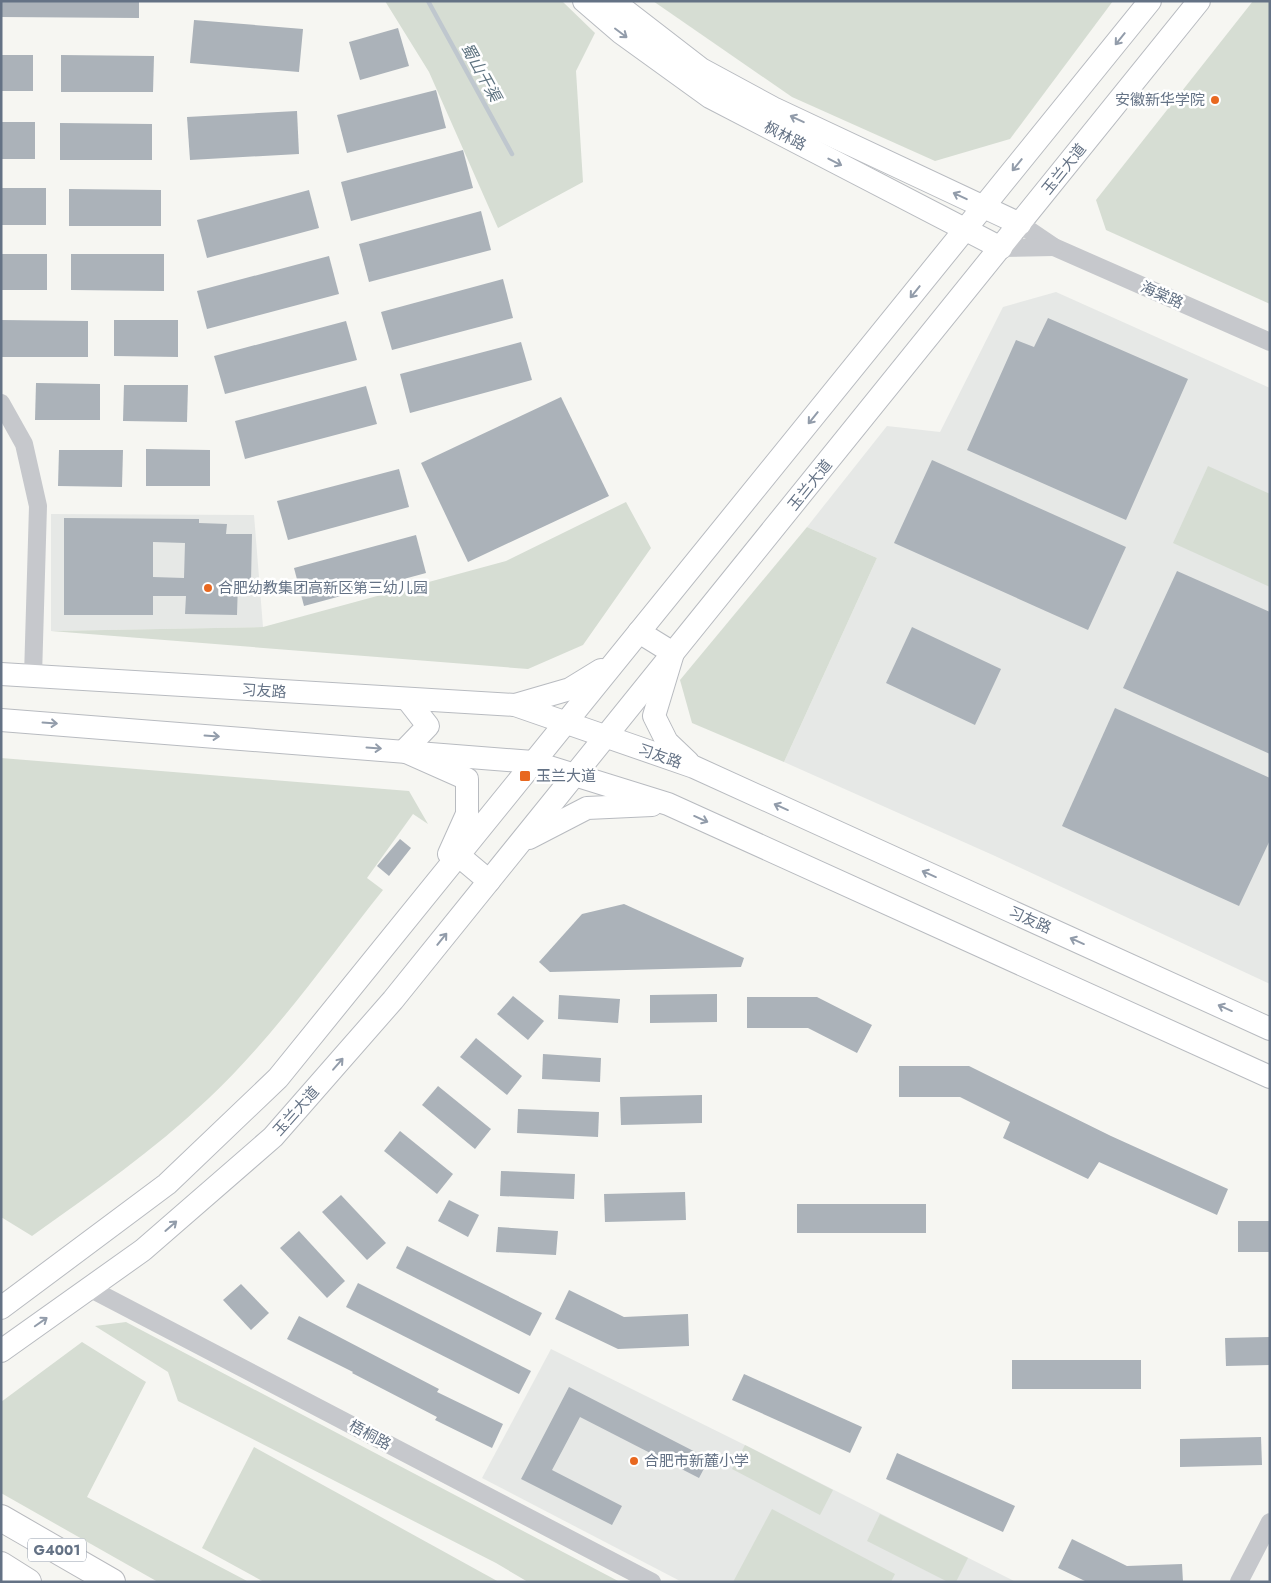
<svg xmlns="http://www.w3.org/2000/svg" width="1271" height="1583" viewBox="0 0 1271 1583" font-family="Jost,'Noto Sans SC',sans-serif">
<rect width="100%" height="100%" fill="#f6f6f2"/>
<g fill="#e6e8e6">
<path d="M1056,292L1270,388V984L995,856L784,762L877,558L807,527L887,426L940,432L1003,307Z"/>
<path d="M51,514L254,515L263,627L51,631Z"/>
<path d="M551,1349L745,1445L1016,1582H682L482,1478Z"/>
</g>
<g fill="#d6ddd3">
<path d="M385,1H562L595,33L576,71L583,182L498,228L429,72Z"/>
<path d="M653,1H1113L1010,139L935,161L792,97Z"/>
<path d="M1253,1H1270V304L1106,230L1096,200Z"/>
<path d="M1208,466L1270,494V587L1173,543Z"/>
<path d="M626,502L651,548L583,645L528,669L51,631L263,627L506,561Z"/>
<path d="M807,527L877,558L784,762L692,723L680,680Z"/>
<path d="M1,758L409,791L428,824L413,814L367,878L383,890C327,960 274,1037 208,1099C153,1151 94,1192 32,1236L1,1217Z"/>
<path d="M126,1322L620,1582H528L496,1563L178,1401L168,1372L95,1326Z"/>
<path d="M82,1342L146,1382L87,1497L249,1582H158L1,1493V1402Z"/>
<path d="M745,1445L833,1490L820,1515L732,1469Z"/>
<path d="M254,1447L499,1582H264L202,1548Z"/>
<path d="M772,1509L895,1574L891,1582H733Z"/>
<path d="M880,1514L968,1558L956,1582H948L867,1541Z"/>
</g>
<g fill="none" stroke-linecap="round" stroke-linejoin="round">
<path stroke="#bfc7ce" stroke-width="4.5" d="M428,1L512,154"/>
</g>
<g fill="#abb2b9" fill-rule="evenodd">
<path d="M1,1H139V18L1,17Z"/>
<path d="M194,20L303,29L299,72L190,63Z"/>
<path d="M398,28L409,66L360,80L349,42Z"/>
<rect x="1" y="55" width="32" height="36"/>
<path d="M61,55L154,56L153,92H61Z"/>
<path d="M436,90L446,128L347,153L337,115Z"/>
<path d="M297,111L299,154L190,160L187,117Z"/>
<rect x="1" y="122" width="34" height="37"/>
<path d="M60,123L152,124V160H60Z"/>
<path d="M463,150L473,188L351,221L341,182Z"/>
<rect x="1" y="188" width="45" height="37"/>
<path d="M69,189L161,190V226H69Z"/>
<path d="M309,190L319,228L207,258L197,220Z"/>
<path d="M481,211L491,250L369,282L359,244Z"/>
<rect x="1" y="254" width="46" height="36"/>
<path d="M71,254H164V291L71,290Z"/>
<path d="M329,256L339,294L207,329L197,291Z"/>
<path d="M503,279L513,318L392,350L381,312Z"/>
<path d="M1048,318L1188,379L1126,520L967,450L1016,340L1034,347Z"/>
<path d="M1,320L88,321V357H1Z"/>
<path d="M114,320H178V357L114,356Z"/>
<path d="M346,321L357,360L225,394L214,356Z"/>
<path d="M521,342L532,380L410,413L400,374Z"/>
<path d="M36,383L100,384V420H35Z"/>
<path d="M124,385H188L187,422L123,421Z"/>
<path d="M366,386L377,424L245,459L235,421Z"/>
<path d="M561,397L609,496L468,562L421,463Z"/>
<path d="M146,449L210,450V486H146Z"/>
<path d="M59,450H123L122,487L58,486Z"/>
<path d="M932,460L1126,547L1088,630L894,543Z"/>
<path d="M399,469L409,507L288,540L277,501Z"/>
<path d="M64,518L199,519V523L227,524L226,534H252L251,582H238L237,615L185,614L186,596H153V615H64ZM153,542L185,543L184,578L153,577Z"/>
<path d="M416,535L426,573L304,606L294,568Z"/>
<path d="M1177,571L1270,612V754L1123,688Z"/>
<path d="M912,627L1001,669L975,725L886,683Z"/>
<path d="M1115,708L1270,778V840L1239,906L1062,826Z"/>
<path d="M400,839L411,848L389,876L377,866Z"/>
<path d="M624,904L744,958L741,967L550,972L539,962L582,914Z"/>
<path d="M717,994V1022L650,1023V995Z"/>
<path d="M559,995L620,999L618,1023L558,1019Z"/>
<path d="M513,996L544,1021L528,1040L497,1014Z"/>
<path d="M747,997H817L872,1025L857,1053L808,1028H747Z"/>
<path d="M476,1038L522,1076L507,1095L460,1057Z"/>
<path d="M543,1054L601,1058L600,1082L542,1079Z"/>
<path d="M899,1066H969L1111,1136L1228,1189L1217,1215L1099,1162L1088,1179L1003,1138L1010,1122L960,1097H899Z"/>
<path d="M438,1086L491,1129L475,1149L422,1105Z"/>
<path d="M702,1095V1123L621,1125L620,1097Z"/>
<path d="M518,1109L599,1112L598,1137L517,1133Z"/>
<path d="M400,1131L453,1174L437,1194L384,1151Z"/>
<path d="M501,1171L575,1174L574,1199L500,1196Z"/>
<path d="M685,1192L686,1220L605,1222L604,1194Z"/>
<path d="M341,1195L386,1243L367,1260L322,1212Z"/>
<path d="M449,1200L479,1215L468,1237L438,1221Z"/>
<rect x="797" y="1204" width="129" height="29"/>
<rect x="1238" y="1221" width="32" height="31"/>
<path d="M498,1227L558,1231L556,1255L496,1252Z"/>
<path d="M299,1231L345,1281L327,1298L280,1248Z"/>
<path d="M407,1246L542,1313L530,1336L396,1268Z"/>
<path d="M358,1283L531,1371L519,1394L346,1307Z"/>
<path d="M241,1284L269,1313L251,1330L223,1300Z"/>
<path d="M569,1290L624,1317L688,1314L689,1346L618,1349L555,1319Z"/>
<path d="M299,1316L439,1389L437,1392L503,1424L492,1448L435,1420L437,1417L352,1373L353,1372L287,1339Z"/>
<path d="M1270,1337V1365L1226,1366L1225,1338Z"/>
<rect x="1012" y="1360" width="129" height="29"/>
<path d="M744,1374L862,1427L850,1453L732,1400Z"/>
<path d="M569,1387L709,1459L699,1478L580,1417L552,1470L622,1506L612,1525L521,1479Z"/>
<path d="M1261,1437L1262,1465L1180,1467V1439Z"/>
<path d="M897,1453L1015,1506L1003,1532L886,1479Z"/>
<path d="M1072,1539L1127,1566L1182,1564L1183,1582H1087L1058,1568Z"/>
</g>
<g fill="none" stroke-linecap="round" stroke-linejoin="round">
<g stroke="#b8bbc0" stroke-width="24">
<g id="major">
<path d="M584,1L620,32L710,97L1001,248"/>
<path d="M613,1L701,69L773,108L1020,224"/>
<path d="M639,632L673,653L654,716L667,742L688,762"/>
<path d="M1,674L515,705L694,767L1270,1029"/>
<path d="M407,699L428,726L404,751L467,779V814L449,854"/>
<path d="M515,705L570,689L601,670"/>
<path d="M1,720L533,762L668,804L1270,1077"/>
<path d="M529,838L587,808L652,805"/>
<path d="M458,855L489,881"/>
<path d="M1,1308L167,1184L278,1078L1150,1"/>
<path d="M1,1351L143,1250L273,1137L393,1000L1199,1"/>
</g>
</g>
<g stroke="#b8babe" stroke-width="28">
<g id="highway">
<path d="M1,1518L112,1582"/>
<path d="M1,1565L28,1582"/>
</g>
</g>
<g stroke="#c6c8cc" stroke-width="18">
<path d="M1020,224L1054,247L1270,342"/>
<path d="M1001,248L1054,247"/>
<path d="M1,403L24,444L38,506L33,676"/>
<path d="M89,1288L652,1582"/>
<path d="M1239,1582L1270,1522"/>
</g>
<use href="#major" stroke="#fff" stroke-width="22"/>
<use href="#highway" stroke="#fff" stroke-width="26"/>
</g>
<defs><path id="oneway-shaft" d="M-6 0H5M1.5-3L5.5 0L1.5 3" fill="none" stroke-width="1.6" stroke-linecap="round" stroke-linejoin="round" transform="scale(1.25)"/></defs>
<g stroke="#929caa">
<use href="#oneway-shaft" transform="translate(621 33) rotate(37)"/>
<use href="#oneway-shaft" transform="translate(1120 39) rotate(129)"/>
<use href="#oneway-shaft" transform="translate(797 119) rotate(-155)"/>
<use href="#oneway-shaft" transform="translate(835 162) rotate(27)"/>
<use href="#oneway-shaft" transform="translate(1017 165) rotate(129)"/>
<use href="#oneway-shaft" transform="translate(960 196) rotate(-155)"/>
<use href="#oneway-shaft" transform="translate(915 292) rotate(129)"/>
<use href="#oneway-shaft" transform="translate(813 418) rotate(129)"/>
<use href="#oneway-shaft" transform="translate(50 723) rotate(4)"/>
<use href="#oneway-shaft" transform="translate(212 736) rotate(4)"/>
<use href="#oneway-shaft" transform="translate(374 748) rotate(4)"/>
<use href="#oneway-shaft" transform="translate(781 807) rotate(-156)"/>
<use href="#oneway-shaft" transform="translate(701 819) rotate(24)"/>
<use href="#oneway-shaft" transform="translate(929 874) rotate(-156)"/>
<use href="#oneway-shaft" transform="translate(442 939) rotate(-51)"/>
<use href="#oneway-shaft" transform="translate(1077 941) rotate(-156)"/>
<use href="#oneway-shaft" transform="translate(1225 1008) rotate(-156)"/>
<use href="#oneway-shaft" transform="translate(338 1064) rotate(-49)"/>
<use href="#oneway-shaft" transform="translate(171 1226) rotate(-41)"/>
<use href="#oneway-shaft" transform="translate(41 1322) rotate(-35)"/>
</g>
<g fill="#e86820" stroke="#fff" stroke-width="2">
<circle cx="1215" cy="100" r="5"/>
<circle cx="208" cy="588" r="5"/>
<rect x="519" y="770" width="12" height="12" rx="2.5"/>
<circle cx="634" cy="1461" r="5"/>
</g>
<g text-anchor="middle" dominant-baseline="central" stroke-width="5" stroke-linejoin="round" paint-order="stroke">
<rect fill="#fff" stroke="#929caa" stroke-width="1" x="28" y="1538.5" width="58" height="23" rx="4"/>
<g font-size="14" font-weight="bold" fill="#647285">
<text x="57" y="1550">G4001</text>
</g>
<g font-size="15" fill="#647285" stroke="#fff" text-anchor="start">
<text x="1205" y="100" text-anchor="end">安徽新华学院</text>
<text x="218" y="588">合肥幼教集团高新区第三幼儿园</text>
<text x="536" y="776">玉兰大道</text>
<text x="644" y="1461">合肥市新麓小学</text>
</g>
<g font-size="15" fill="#647285" stroke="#fff">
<text transform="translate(785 136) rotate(27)">枫林路</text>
<text transform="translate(1064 169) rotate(-51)">玉兰大道</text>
<text transform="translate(1162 295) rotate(24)">海棠路</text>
<text transform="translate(810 485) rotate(-51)">玉兰大道</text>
<text transform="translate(264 691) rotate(3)">习友路</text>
<text transform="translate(660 756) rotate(19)">习友路</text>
<text transform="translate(1030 920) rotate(24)">习友路</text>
<text transform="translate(296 1111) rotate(-48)">玉兰大道</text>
<text transform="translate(370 1435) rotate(28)">梧桐路</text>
</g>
<g font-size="16" font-style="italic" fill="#5f7481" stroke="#fff">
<text transform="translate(481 72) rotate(61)">蜀山干渠</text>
</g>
</g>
<rect width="1271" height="1583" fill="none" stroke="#647285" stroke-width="5"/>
</svg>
